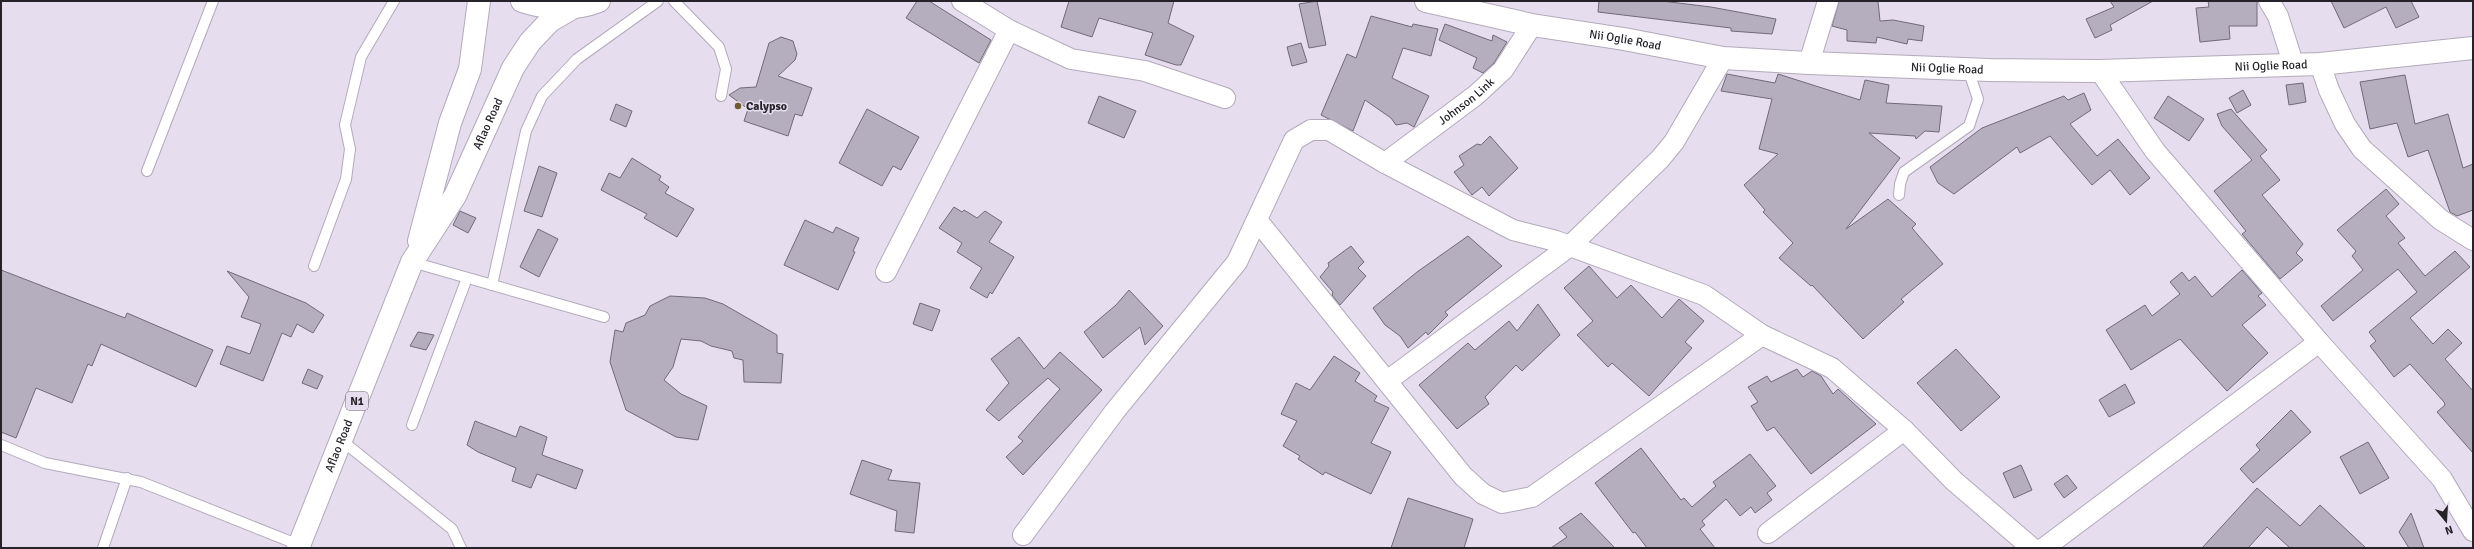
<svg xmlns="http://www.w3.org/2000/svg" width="2474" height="549" viewBox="0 0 2474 549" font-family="Signika,sans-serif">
<rect width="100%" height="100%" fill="#e6deef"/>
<g fill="#b5aebe" stroke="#716a79">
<path d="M917,1H929L991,40L979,63L906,18Z"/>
<path d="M1069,1H1174L1168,23L1194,36L1181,65H1176L1145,55L1153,33L1099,18L1092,37L1061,27Z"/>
<path d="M1317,1L1326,45L1309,48L1299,4Z"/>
<path d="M1599,1H1662L1711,7L1776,19L1772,34L1731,31V28L1598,12Z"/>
<path d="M1839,1H1878L1880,21L1893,20L1924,26L1922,41L1908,39L1907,44L1877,37L1876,43L1847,41V30L1832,26Z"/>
<path d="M2110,1H2153L2110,25L2112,30L2095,38L2086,19L2114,7Z"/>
<path d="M2208,1H2257V26H2229L2230,39L2200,42L2196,8L2209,7Z"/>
<path d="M2331,1H2411L2419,17L2396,28L2386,7L2344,28Z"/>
<path d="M1371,16L1412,27L1413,24L1438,29L1431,56L1403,48L1392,78L1429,96L1414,127L1407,123L1396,125L1391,118L1365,100L1353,131L1321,115L1347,54L1356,58Z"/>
<path d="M1445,24L1492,41L1493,35L1507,42L1494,63L1483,73L1473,68L1477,58L1439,40Z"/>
<path d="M781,37L793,41L797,54L795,60L778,76L812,88L802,116L795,114L788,136L744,121L748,109L729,95L740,88L756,87L769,43Z"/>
<path d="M1301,43L1307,62L1292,66L1287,47Z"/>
<path d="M1727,74L1775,83L1778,74L1860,100L1865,80L1889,85L1886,103L1942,106L1939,132L1925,131L1916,139L1915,136L1869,133L1900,158L1846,229L1888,199L1916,224L1912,228L1943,264L1901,299L1904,302L1863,339L1812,285L1811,286L1779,258L1793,243L1763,212L1765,210L1744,185L1778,154L1759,149L1772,99L1721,91Z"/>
<path d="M2405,75L2415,124L2448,114L2463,168L2473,164V210L2457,216L2450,212L2428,150L2408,157L2397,123L2370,129L2360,82Z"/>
<path d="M2303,83L2306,102L2289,105L2286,85Z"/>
<path d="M2243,90L2251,105L2237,113L2229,98Z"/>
<path d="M2084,93L2091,110L2070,124L2097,156L2118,139L2150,178L2130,195L2110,170L2092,185L2050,136L2020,153L2017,147L1954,194L1938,183L1930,167L1982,128L2064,96L2068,100Z"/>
<path d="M1099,96L1136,111L1124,138L1088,123Z"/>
<path d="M2168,96L2204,119L2189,141L2154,118Z"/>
<path d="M616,104L632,111L626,127L610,120Z"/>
<path d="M867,109L919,137L901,170L893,166L882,186L839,163Z"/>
<path d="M2231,109L2267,150L2260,156L2280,180L2262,195L2303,244L2296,253L2303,260L2280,279L2242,234L2246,231L2214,191L2252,160L2222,126L2217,114Z"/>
<path d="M1490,136L1518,168L1489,196L1482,187L1472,195L1454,172L1464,165L1459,156L1477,144L1481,145Z"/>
<path d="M632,158L661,176L659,180L669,187L665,193L694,209L677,237L644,218L647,214L601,190L609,173L620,178Z"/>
<path d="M539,166L557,173L542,217L524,211Z"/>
<path d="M2386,189L2399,204L2386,216L2405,238L2398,243L2425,276L2455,251L2470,267L2410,318L2433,344L2448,329L2462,343L2445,359L2473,391V453L2437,412L2445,405L2444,402L2410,364L2394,377L2370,346L2376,341L2369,332L2417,292L2398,269L2333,321L2321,306L2363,270L2352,256L2356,251L2337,230Z"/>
<path d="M954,207L962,212L964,210L977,218L985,211L1002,222L989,242L1014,257L992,294L990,292L987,298L970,288L982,268L957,252L962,243L939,228Z"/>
<path d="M460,211L476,218L468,233L453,225Z"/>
<path d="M805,220L833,233L836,227L859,238L853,251L855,252L838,290L784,265Z"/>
<path d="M538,229L558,239L539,277L520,267Z"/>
<path d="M1468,236L1502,266L1445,312L1448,315L1428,335L1426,332L1408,348L1400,336L1385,325L1373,308L1417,272Z"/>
<path d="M1351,246L1364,262L1358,268L1366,276L1340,305L1332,295L1333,292L1320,277L1329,266L1328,263Z"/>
<path d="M1589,266L1617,298L1631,285L1662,318L1679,299L1704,321L1685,342L1692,348L1649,396L1612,363L1608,367L1577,335L1593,321L1564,288Z"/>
<path d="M1,270L125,318L127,313L213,350L196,387L101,344L92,366L88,364L72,403L36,388L16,438L1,432Z"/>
<path d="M2242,270L2262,293L2258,296L2266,305L2242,325L2268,353L2227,391L2180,339L2131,370L2106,330L2145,305L2152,316L2180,294L2170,282L2182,272L2189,281L2195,276L2212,297Z"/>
<path d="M227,271L306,303L324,315L313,333L297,324L291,337L282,333L263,381L220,364L227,346L250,354L261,324L241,317L249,297Z"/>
<path d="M1129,290L1163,326L1145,345L1140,327L1103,358L1084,332L1116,305Z"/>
<path d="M670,296L705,298L723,304L777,335V353L783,354L781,383L744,382L743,360L734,358L732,351L711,346L701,341L681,339L673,367L664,380L681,394L707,406L698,440L676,437L626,410L610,362L615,330L623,332L626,323L645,315L650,306Z"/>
<path d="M920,303L940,310L932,331L913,324Z"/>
<path d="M1538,304L1560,335L1522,371L1516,365L1485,397L1489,404L1457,429L1419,385L1468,343L1475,350L1509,321L1517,331Z"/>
<path d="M418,332L434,335L426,350L410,346Z"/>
<path d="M1019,337L1044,369L1060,352L1102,390L1023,475L1006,457L1023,441L1018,437L1060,389L1048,378L999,421L986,410L1009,383L991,359Z"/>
<path d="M1956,349L2000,397L1961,431L1917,383Z"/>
<path d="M1334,356L1360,373L1355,381L1377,396L1374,401L1389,408L1371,443L1391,452L1371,494L1325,472L1323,475L1298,459L1300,456L1283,446L1297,421L1281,414L1296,383L1310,390Z"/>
<path d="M308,369L323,376L317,389L302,383Z"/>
<path d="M1797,369L1803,377L1812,371L1821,376L1833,394L1838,389L1876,424L1811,474L1774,427L1767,431L1751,406L1758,402L1748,387L1767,376L1771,382Z"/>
<path d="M2125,384L2135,403L2109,417L2099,400Z"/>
<path d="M2291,410L2311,432L2253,483L2240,469L2260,450L2256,445Z"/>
<path d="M475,421L516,437L520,426L547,437L542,455L583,470L576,489L537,474L531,488L512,481L516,468L478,452L467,445Z"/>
<path d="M2368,442L2389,478L2360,494L2340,457Z"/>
<path d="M1641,448L1681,500L1684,498L1692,507L1716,486L1713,482L1750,454L1776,486L1767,493L1772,500L1755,513L1751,507L1740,516L1726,499L1702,521L1705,525L1700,529L1715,548H1647L1635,532L1633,533L1595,483Z"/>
<path d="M862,460L892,470L888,480L920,483L914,533L895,531L897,511L850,494Z"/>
<path d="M2021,465L2032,490L2014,498L2003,473Z"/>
<path d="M2067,475L2077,488L2064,498L2054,484Z"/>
<path d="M2257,488L2300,526L2320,505L2366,548H2290L2267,527L2248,548H2202Z"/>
<path d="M1408,498L1473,519L1464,548H1391Z"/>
<path d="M1581,513L1615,548H1551L1567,537L1559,528Z"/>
<path d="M2411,513L2424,548H2409L2399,532Z"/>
</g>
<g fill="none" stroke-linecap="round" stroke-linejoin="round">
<g stroke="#b2aaba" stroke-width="12">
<g id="service">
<path d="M674,1L719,47L726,69L721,96"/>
<path d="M147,171L213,1"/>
<path d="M1899,195L1900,184L1904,172L1969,126L1978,99L1968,69"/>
<path d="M412,262L604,317"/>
<path d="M314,266L346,179L350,149L345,125L361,57L394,1"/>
<path d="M492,285L526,131L542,96L577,59L658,1"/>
<path d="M412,425L467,278"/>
<path d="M341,440L452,529L461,548"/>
<path d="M1,445L45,463L141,482L299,545"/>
<path d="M103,548L127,478"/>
</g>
</g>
<g stroke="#b2aaba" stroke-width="22">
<g id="minor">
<path d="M962,1L1009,30L1071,59L1145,71L1225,98"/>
<path d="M2269,1L2278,16L2293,63"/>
<path d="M1809,63L1828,1"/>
<path d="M2320,64L2329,90L2345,124L2362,149L2441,220L2473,240"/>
<path d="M2100,71L2155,151L2319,342L2442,479L2473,531"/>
<path id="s1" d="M1385,163L1476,95L1503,70L1532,25"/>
<path d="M1257,220L1463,476L1483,494L1502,503L1532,497L1762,335"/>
<path d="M886,272L1009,30"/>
<path d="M1387,381L1570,246L1660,159L1674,142L1723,58"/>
<path d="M1768,533L1904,430"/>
<path d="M1023,535L1115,411L1237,262L1294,140L1311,130H1329L1385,163L1513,230L1556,241L1704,295L1762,335L1832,368L1904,430L1954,481L2032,548"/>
<path d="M2044,548L2319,342"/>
</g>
</g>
<g stroke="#b2aaba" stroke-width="24">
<g id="tertiary">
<path id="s2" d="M1426,1L1532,25L1624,39L1723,58L1809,63L1989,70L2100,71L2320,64L2473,48"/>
</g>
</g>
<g stroke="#b2aaba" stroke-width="24">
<g id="trunk">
<path d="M522,1C547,9 573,11 599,1"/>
<path d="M419,241L450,123L470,69L479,1"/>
<path id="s3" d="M298,548L412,262L455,196L513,68L530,42L550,21L574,7"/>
</g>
</g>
<use href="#service" stroke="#fff" stroke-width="10"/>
<use href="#minor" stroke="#fff" stroke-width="20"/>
<use href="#tertiary" stroke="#fff" stroke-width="22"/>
<use href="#trunk" stroke="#fff" stroke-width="22"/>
</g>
<circle fill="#735a2b" stroke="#e6deef" stroke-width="1.5" cx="738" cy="106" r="4"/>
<g text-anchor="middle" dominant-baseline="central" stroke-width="3" stroke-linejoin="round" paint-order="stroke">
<rect fill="#e6deef" stroke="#5f5b64" stroke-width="1" x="346" y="392" width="22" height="18" rx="3"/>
<g font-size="11" font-weight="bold" fill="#252329">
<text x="357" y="401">N1</text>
</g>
<g font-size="12" fill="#252329" stroke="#e6deef">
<text stroke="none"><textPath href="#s2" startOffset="203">Nii Oglie Road</textPath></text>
<text stroke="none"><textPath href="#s2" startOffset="851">Nii Oglie Road</textPath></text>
<text stroke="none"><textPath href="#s2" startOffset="527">Nii Oglie Road</textPath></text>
<text stroke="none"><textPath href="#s1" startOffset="102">Johnson Link</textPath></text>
<text stroke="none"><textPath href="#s3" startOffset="466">Aflao Road</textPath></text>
<text stroke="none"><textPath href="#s3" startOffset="110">Aflao Road</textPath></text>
</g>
<g font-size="12" font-weight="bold" fill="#252329" stroke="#e6deef" text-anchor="start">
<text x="746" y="106">Calypso</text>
</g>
</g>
<rect width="2474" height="549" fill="none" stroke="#252329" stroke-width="4"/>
<g transform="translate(2446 521) rotate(162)" stroke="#e6deef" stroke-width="3" paint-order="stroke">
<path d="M0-3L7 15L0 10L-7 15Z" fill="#252329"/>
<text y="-6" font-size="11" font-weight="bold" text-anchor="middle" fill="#252329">N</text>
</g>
</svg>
